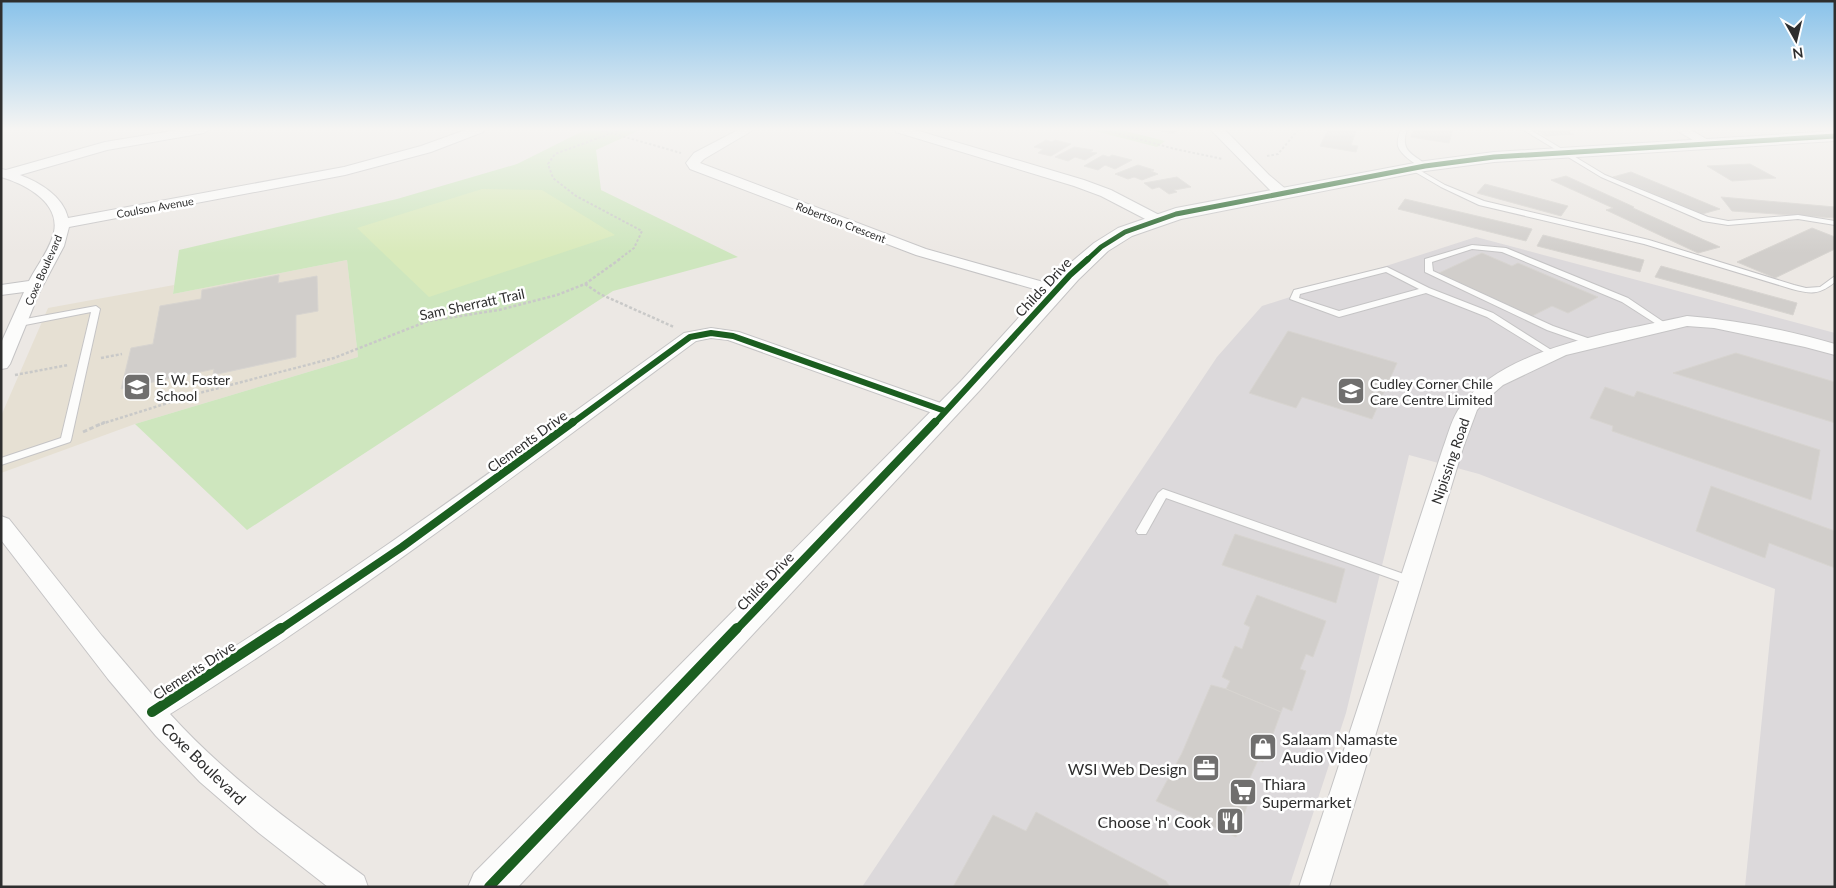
<svg xmlns="http://www.w3.org/2000/svg" width="1836" height="888" viewBox="0 0 1836 888" font-family="Lato,sans-serif">
<rect width="100%" height="100%" fill="#ece8e4"/>
<path fill="#dcd9db" d="M1476,237L1835,333V887H1745L1775,589L1479,474L1409,455L1346,713L1289,887H862L1217,357L1262,306Z"/>
<path fill="#e6e0d3" d="M347,260L358,357L135,424L1,473V416L48,308L174,285L173,294Z"/>
<g fill="#cee6be">
<path d="M587,129H642L596,150L601,190L738,257L613,291L247,530L135,424L358,357L347,260L173,294L179,250L397,199L517,164Z"/>
<path d="M1087,129H1118L1165,141L1157,147Z"/>
</g>
<path fill="#d9eabb" d="M482,189L542,190L615,235L429,297L357,228Z"/>
<g fill="#d1cecb" stroke="#d7d4d0">
<path d="M1153,129H1180L1173,134Z"/>
<path d="M1328,129H1357L1351,145L1358,146L1356,152L1320,146Z"/>
<path d="M1414,129H1453L1449,143L1411,137Z"/>
<path d="M1535,129H1565L1574,134L1545,136Z"/>
<path d="M1046,140L1052,142L1055,140L1071,144L1051,156L1038,153L1043,149L1034,147Z"/>
<path d="M1074,147L1093,150L1090,152L1097,153L1085,160L1075,157L1068,161L1055,157Z"/>
<path d="M1103,155L1109,157L1112,155L1132,160L1115,169L1105,165L1098,170L1084,166Z"/>
<path d="M1750,164L1776,178L1732,181L1707,166Z"/>
<path d="M1138,165L1154,170L1151,171L1158,174L1142,180L1134,177L1128,179L1115,174Z"/>
<path d="M1631,172L1720,209L1702,214L1613,177Z"/>
<path d="M1566,176L1634,207L1633,208L1720,247L1698,253L1606,210L1613,208L1551,180Z"/>
<path d="M1177,177L1191,187L1174,190L1177,192L1169,194L1159,187L1152,189L1144,183Z"/>
<path d="M1485,184L1568,206L1561,216L1477,193Z"/>
<path d="M1721,197L1835,207V218L1732,211Z"/>
<path d="M1405,199L1532,229L1526,241L1398,209Z"/>
<path d="M1812,228L1835,237V249L1775,278L1737,262Z"/>
<path d="M1543,235L1644,260L1640,272L1537,246Z"/>
<path d="M1482,253L1512,266L1518,263L1598,297L1568,313L1552,306L1532,316L1439,273Z"/>
<path d="M1661,266L1797,303L1793,315L1655,277Z"/>
<path d="M279,275L278,283L317,276L318,311L296,315V357L213,375L214,369L121,389L131,348L153,344L160,306L201,299L202,290Z"/>
<path d="M1288,331L1397,363L1372,419L1302,397L1296,408L1249,393Z"/>
<path d="M1736,353L1835,382V423L1673,373Z"/>
<path d="M1605,387L1634,397L1637,391L1820,450L1811,500L1612,431L1613,426L1590,418Z"/>
<path d="M1711,486L1835,531V568L1769,543L1765,558L1696,531Z"/>
<path d="M1235,534L1345,569L1336,603L1222,565Z"/>
<path d="M1257,595L1326,621L1313,657L1306,654L1300,669L1306,671L1292,711L1283,707L1281,712L1226,689L1230,681L1222,677L1235,646L1242,649L1250,627L1244,624Z"/>
<path d="M1211,685L1226,689L1281,712L1263,762L1258,760L1249,780L1255,784L1236,837L1156,801L1182,753Z"/>
<path d="M1036,812L1166,881L1170,887H953L993,815L1026,831Z"/>
</g>
<g fill="none" stroke-linecap="round" stroke-linejoin="round">
<g stroke="#c5c4c5" stroke-width="2">
<g id="lane">
<path d="M1401,129H1407C1400,151 1411,153 1427,165V167C1418,168 1401,155 1398,146C1397,140 1399,134 1401,129Z"/>
<path d="M1522,129H1529L1605,175L1708,217L1728,221L1798,215L1835,221V225L1798,219L1728,225L1703,221L1601,177Z"/>
<path d="M1410,167H1414L1445,185L1484,201L1649,240L1794,285L1806,288L1820,287L1835,276V282C1819,295 1811,294 1792,289L1644,244L1479,205L1441,187L1410,169Z"/>
<path d="M1472,245L1506,248L1628,298L1668,325L1667,327H1661L1622,302L1502,252L1472,249L1432,262L1433,271L1553,326L1596,341L1597,343L1593,346L1547,330L1425,272V259Z"/>
<path d="M1387,267L1429,288L1493,313L1556,353L1555,355H1549L1487,317L1426,293L1339,317L1290,299L1294,290ZM1386,272L1419,289L1339,311L1299,298L1300,294Z"/>
<path d="M96,306L100,309L71,440L70,442L1,465V458L61,438L91,312L20,326L16,323L20,320Z"/>
<path d="M1163,489L1415,578L1417,581L1415,584L1411,585L1407,584L1166,498L1146,534H1138L1136,531L1158,493Z"/>
</g>
</g>
<g stroke="#c5c4c5" stroke-width="2">
<g id="street">
<path d="M184,129H210L204,133L107,150L20,175C39,182 63,196 68,218L344,167L421,146L468,129H485L483,132L431,152L345,175L69,227L64,246L39,293L10,364L7,368L1,369V343L24,292L1,295V285L29,281C37,265 50,250 54,232C60,202 25,184 1,177V169L6,170L105,142Z"/>
<path d="M740,129H755L704,159L700,163L926,249L1061,287L1063,290L1061,293L1055,295L916,255L690,169L686,163L694,153Z"/>
<path d="M894,129H912L1084,180L1111,190L1163,217L1165,220L1163,223H1153L1101,196L1074,186L896,132Z"/>
<path d="M1210,129H1223L1229,134L1269,175L1288,191L1290,194L1288,197H1278L1269,189Z"/>
<path d="M1674,129H1689L1715,144L1709,148L1705,147Z"/>
<path d="M1687,316C1736,320 1787,330 1835,344V355L1805,347L1714,328L1687,326L1566,355L1503,385L1488,398L1477,410L1463,448L1329,887H1299L1443,448C1448,435 1452,417 1461,406C1505,346 1618,332 1687,316Z"/>
<path d="M711,328L739,332L952,407L955,411L952,415L945,417L938,415L728,340L711,338L696,341C523,469 352,600 170,714C227,777 296,826 364,876L368,887H328L259,833L200,782L156,736L108,679L1,540V516L9,519L102,636L154,697C337,586 510,458 684,333Z"/>
</g>
</g>
<g stroke="#c5c4c5" stroke-width="2">
<path id="secondary" d="M1835,131V141L1494,162L1425,171L1181,219L1132,236L1108,251L1078,280L980,390L518,887H468L474,873L962,380L1062,270L1094,243L1118,228L1176,208L1425,161L1494,152Z"/>
</g>
<g stroke="#c9c9c8" stroke-width="2" stroke-dasharray="2.5 2" stroke-linecap="butt">
<path d="M597,129L681,153"/>
<path d="M1101,129L1175,149L1223,159"/>
<path d="M1267,156L1278,154L1299,129"/>
<path d="M618,260L634,248L642,231L576,196L553,178L548,164L555,154L623,129"/>
</g>
<g stroke="#c9c9c8" stroke-width="2.5" stroke-dasharray="3 2" stroke-linecap="butt">
<path d="M585,284L600,294L674,327"/>
<path d="M101,358L122,354"/>
<path d="M15,375L68,365"/>
<path d="M101,424L203,392L334,358L428,321L499,310L557,295L585,284L620,259"/>
</g>
<path stroke="#c9c9c8" stroke-width="3" stroke-dasharray="4.5 2.5" stroke-linecap="butt" d="M83,432L105,422"/>
<use href="#lane" fill="#fcfcfb" fill-rule="evenodd"/>
<use href="#street" fill="#fcfcfb" fill-rule="evenodd"/>
<use href="#secondary" fill="#fcfcfb" fill-rule="evenodd"/>
<g stroke="#fff" stroke-width="7">
<path id="cycleway-far3" d="M1087,260L1101,247L1125,232L1176,214L1425,166L1494,157L1835,136"/>
</g>
<g stroke="#fff" stroke-width="9">
<g id="cycleway-far2">
<path d="M571,424L690,337L711,333L733,336L945,411"/>
<path d="M934,424L1070,275L1088,259"/>
</g>
</g>
<g stroke="#fff" stroke-width="11">
<g id="cycleway-far1">
<path d="M279,630L402,547L573,422"/>
<path d="M736,630L935,422"/>
</g>
</g>
<g stroke="#fff" stroke-width="13">
<g id="cycleway">
<path d="M152,712L281,628"/>
<path d="M489,887L737,628"/>
</g>
</g>
<use href="#cycleway-far3" stroke="#1b5e20" stroke-width="5"/>
<use href="#cycleway-far2" stroke="#1b5e20" stroke-width="6"/>
<use href="#cycleway-far1" stroke="#1b5e20" stroke-width="8"/>
<use href="#cycleway" stroke="#1b5e20" stroke-width="10"/>
</g>
<linearGradient id="sky" x2="0" y2="1"><stop stop-color="#88c2ea"/><stop offset="0.51" stop-color="#f6f5f3"/><stop offset="1" stop-color="#f6f5f3" stop-opacity="0"/></linearGradient>
<rect width="1836" height="253" fill="url(#sky)"/>
<defs>
<g id="school-square" transform="scale(1.4375)"><rect x="-9" y="-9" width="18" height="18" rx="4" fill="#706f6e" stroke="#fff"/><path d="M0-5L7-2L0 1L-7-2ZM-4 1L0 2.5L4 1V4Q0 6-4 4Z" fill="#fff"/></g>
<g id="shop-square" transform="scale(1.4375)"><rect x="-9" y="-9" width="18" height="18" rx="4" fill="#706f6e" stroke="#fff"/><path d="M-5-2.5h2.3a2.7 3.5 0 0 1 5.4 0H5L5.5 6h-11ZM-1.5-2.5h3a1.5 2.3 0 0 0-3 0Z" fill="#fff"/></g>
<g id="office-square" transform="scale(1.4375)"><rect x="-9" y="-9" width="18" height="18" rx="4" fill="#706f6e" stroke="#fff"/><path d="M-6-3h4V-5.5h4V-3h4V5H-6ZM-1-4.5V-3h2v-1.5ZM-6 0V1H6V0Z" fill="#fff"/></g>
<g id="supermarket-square" transform="scale(1.4375)"><rect x="-9" y="-9" width="18" height="18" rx="4" fill="#706f6e" stroke="#fff"/><path d="M-6-5.5h2.5l.6 2H6L4.5 2H-2.5L-4.4-4H-6ZM-1.5 3.2a1.3 1.3 0 1 0 .1 0ZM3 3.2a1.3 1.3 0 1 0 .1 0Z" fill="#fff"/></g>
<g id="restaurant-square" transform="scale(1.4375)"><rect x="-9" y="-9" width="18" height="18" rx="4" fill="#706f6e" stroke="#fff"/><path d="M-5-6h1v4h1v-4h1v4h1v-4h1v5L-1.5 .5V6h-2V.5L-5-1ZM5-6V6H3V1.5H1.5Q1.5-4 5-6Z" fill="#fff"/></g>
</defs>
<g fill-rule="evenodd">
<use href="#school-square" x="137" y="387"/>
<use href="#school-square" x="1351" y="391"/>
<use href="#shop-square" x="1263" y="747"/>
<use href="#office-square" x="1206" y="768"/>
<use href="#supermarket-square" x="1243" y="792"/>
<use href="#restaurant-square" x="1230" y="821"/>
</g>
<g text-anchor="middle" dominant-baseline="central" stroke-width="5" stroke-linejoin="round" paint-order="stroke">
<g font-size="11" fill="#2e2e2e" stroke="#fff">
<text transform="translate(155 207) rotate(-10)">Coulson Avenue</text>
<text transform="translate(841 222) rotate(21)">Robertson Crescent</text>
<text transform="translate(43 270) rotate(-66)">Coxe Boulevard</text>
</g>
<g font-size="14" fill="#2e2e2e" stroke="#fff">
<text transform="translate(1043 287) rotate(-47)">Childs Drive</text>
<text transform="translate(472 304) rotate(-12)">Sam Sherratt Trail</text>
<text transform="translate(527 441) rotate(-36)">Clements Drive</text>
<text transform="translate(1450 461) rotate(-71)">Nipissing Road</text>
<text transform="translate(765 581) rotate(-46)">Childs Drive</text>
<text transform="translate(194 670) rotate(-33)">Clements Drive</text>
</g>
<g font-size="14" fill="#2e2e2e" stroke="#fff" text-anchor="start">
<text x="156" y="379">E. W. Foster<tspan x="156" dy="16">School</tspan></text>
<text x="1370" y="383">Cudley Corner Chile<tspan x="1370" dy="16">Care Centre Limited</tspan></text>
</g>
<g font-size="16" fill="#2e2e2e" stroke="#fff" text-anchor="start">
<text x="1282" y="738">Salaam Namaste<tspan x="1282" dy="18">Audio Video</tspan></text>
<text x="1187" y="768" text-anchor="end">WSI Web Design</text>
<text x="1262" y="783">Thiara<tspan x="1262" dy="18">Supermarket</tspan></text>
<text x="1211" y="821" text-anchor="end">Choose 'n' Cook</text>
</g>
<g font-size="16" fill="#2e2e2e" stroke="#fff">
<text transform="translate(204 763) rotate(44)">Coxe Boulevard</text>
</g>
</g>
<rect width="1836" height="888" fill="none" stroke="#2e2e2e" stroke-width="5"/>
<g transform="translate(1796 40) rotate(172)" stroke="#ffffff" stroke-width="4" paint-order="stroke">
<path d="M0-4L9 19L0 12L-9 19Z" fill="#2e2e2e"/>
<text y="-8" font-size="14" font-weight="bold" text-anchor="middle" fill="#2e2e2e">N</text>
</g>
</svg>
